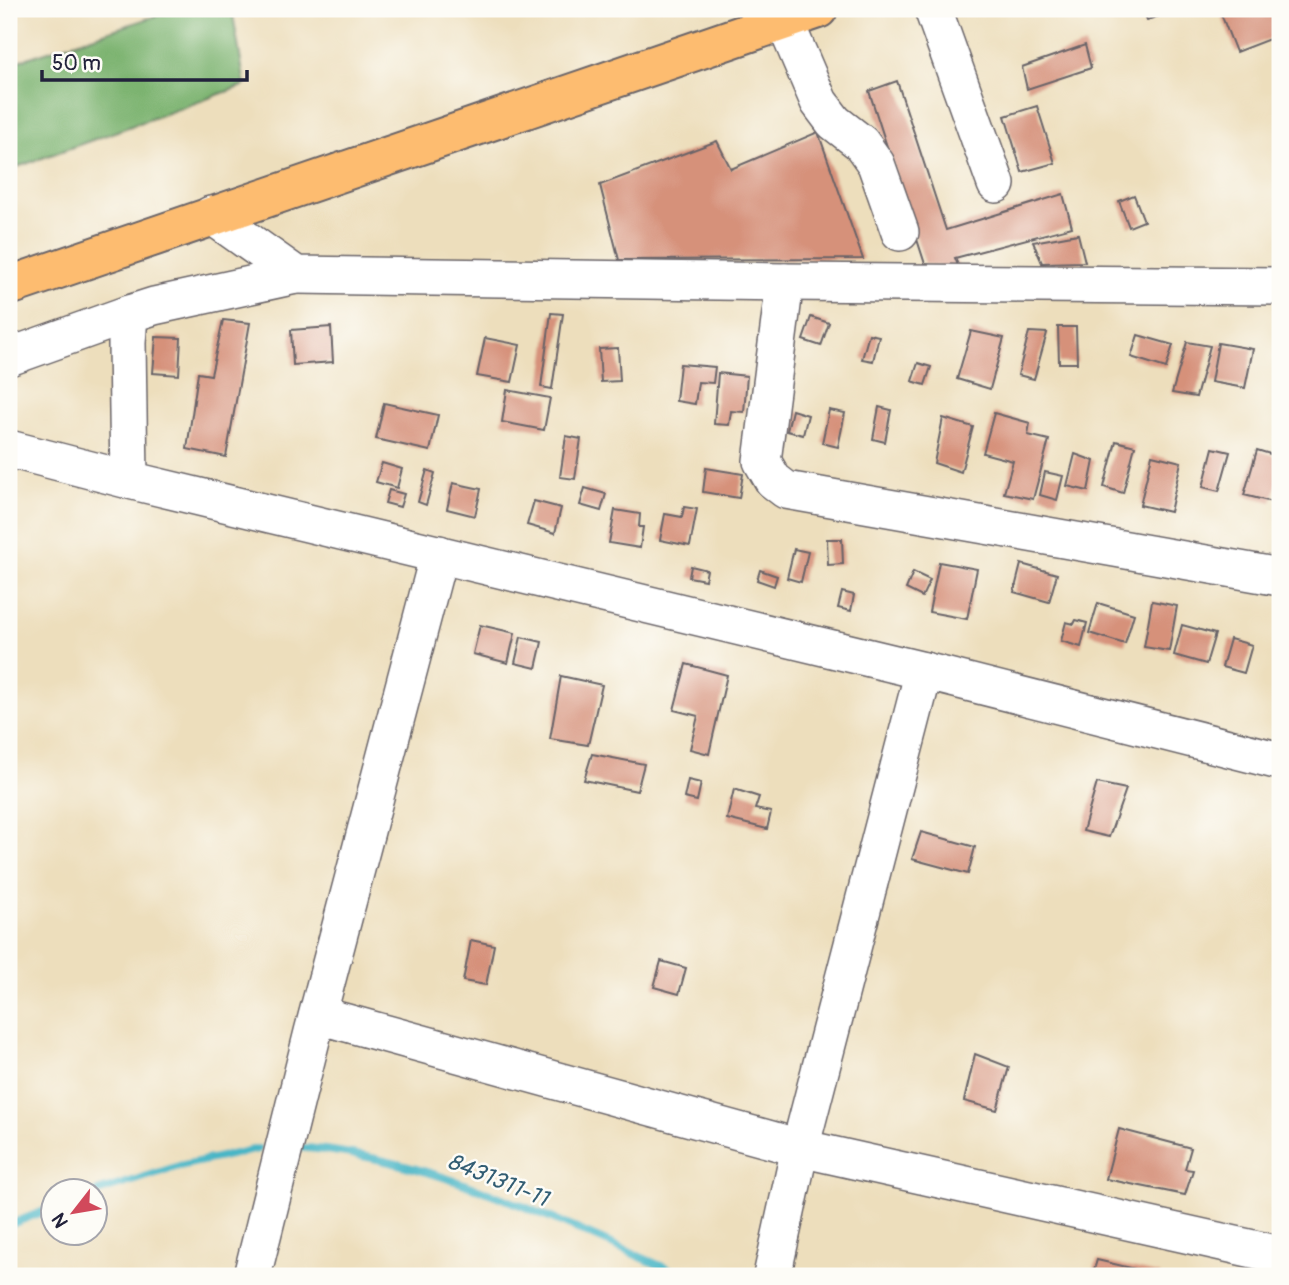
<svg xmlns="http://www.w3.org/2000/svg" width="1289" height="1285" viewBox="0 0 1289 1285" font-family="Pangolin,sans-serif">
<rect width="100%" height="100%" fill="#fdfcf7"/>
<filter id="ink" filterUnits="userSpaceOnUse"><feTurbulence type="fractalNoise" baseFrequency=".0143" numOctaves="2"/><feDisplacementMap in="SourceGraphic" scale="14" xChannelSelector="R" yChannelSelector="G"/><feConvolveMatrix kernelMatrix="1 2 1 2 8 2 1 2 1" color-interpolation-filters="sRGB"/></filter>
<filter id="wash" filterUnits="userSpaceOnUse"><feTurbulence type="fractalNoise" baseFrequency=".00686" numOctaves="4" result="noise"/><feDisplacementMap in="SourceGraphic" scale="28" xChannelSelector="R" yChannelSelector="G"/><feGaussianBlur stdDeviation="1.57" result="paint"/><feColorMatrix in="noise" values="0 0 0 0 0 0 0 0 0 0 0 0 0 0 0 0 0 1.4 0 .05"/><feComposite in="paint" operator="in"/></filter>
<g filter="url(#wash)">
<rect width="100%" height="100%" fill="#eddebc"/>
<path fill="#7cb370" stroke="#4f6a56" stroke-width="2" d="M177,9H232L245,85L9,170V64Z"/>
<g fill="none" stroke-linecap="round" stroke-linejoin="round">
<g stroke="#4ab6c6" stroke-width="8">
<path d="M293,1147C430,1155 560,1223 684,1276"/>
<path d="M94,1193L179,1166L258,1149"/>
<path d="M9,1225L52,1208"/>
</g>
</g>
<g id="blocks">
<g fill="#d6917a">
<path d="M1143,9H1157L1159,16L1147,20Z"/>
<path d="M1219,9H1280V35L1236,52Z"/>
<path d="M1085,45L1091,68L1027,89L1022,67Z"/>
<path d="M897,81L946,230L1063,194L1072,227L955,258L960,270L925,264L869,91Z"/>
<path d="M1037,106L1055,163L1022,172L1005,116Z"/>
<path d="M818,132L863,259L619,260L600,185L717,141L731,169Z"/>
<path d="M1134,195L1144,221L1129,227L1119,201Z"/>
<path d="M1078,234L1085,262L1042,263L1033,242Z"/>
<path d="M551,313L563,314L552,389L541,387Z"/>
<path d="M811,317L829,323L821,346L803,340Z"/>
<path d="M223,320L250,323L226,457L187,449L198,373L211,375Z"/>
<path d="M331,327L333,362L293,365L291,330Z"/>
<path d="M1058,327H1076L1077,363H1059Z"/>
<path d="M971,331L1004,338L990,389L957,379Z"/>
<path d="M1029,332L1047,333L1034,379L1018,375Z"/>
<path d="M869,334L879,336L873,361L862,359Z"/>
<path d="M1138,335L1173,345L1166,368L1131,357Z"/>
<path d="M156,337L181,338L179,375L153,373Z"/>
<path d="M485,338L520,345L512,382L477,376Z"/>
<path d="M1187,342L1210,346L1196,397L1172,393Z"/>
<path d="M1218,343L1253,349L1245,388L1211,382Z"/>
<path d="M618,348L620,381L601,382L599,349Z"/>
<path d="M918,363L931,367L925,385L912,381Z"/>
<path d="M680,364L715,367L713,383L698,382L695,404L676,401Z"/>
<path d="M718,373L747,376L744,412L731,411L729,425L714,424Z"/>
<path d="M507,390L550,398L544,430L502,422Z"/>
<path d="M384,403L438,415L430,451L376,439Z"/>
<path d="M879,407L891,410L885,442L873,439Z"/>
<path d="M792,410L808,415L803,435L787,431Z"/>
<path d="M829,410L845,413L838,447L822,443Z"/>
<path d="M994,413L1030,423L1028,435L1049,440L1033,499L1004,493L1013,461L983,453Z"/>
<path d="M943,418L973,427L961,472L934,463Z"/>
<path d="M566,436L581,439L575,479L560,477Z"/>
<path d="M1116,441L1135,446L1123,493L1104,487Z"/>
<path d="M1213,448L1230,452L1219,491L1203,487Z"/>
<path d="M1257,450L1280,457V473L1272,502L1244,495Z"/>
<path d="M1075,454L1094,461L1088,491L1067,486Z"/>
<path d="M1152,455L1181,462L1170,512L1140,505Z"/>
<path d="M382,463L402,469L397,488L376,482Z"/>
<path d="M706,468L743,474L739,498L703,492Z"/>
<path d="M427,470L435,473L426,505L418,502Z"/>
<path d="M1045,472L1063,476L1057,500L1040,495Z"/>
<path d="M453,483L481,489L475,516L447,509Z"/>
<path d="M585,488L606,494L601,511L580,505Z"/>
<path d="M389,490L404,494L400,507L385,503Z"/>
<path d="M534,501L561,508L555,533L527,525Z"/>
<path d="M684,507L697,509L690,546L660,540L665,514L682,517Z"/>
<path d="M615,510L640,514L639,527H643L640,548L609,543Z"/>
<path d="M827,539H842L843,564L828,565Z"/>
<path d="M794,549L808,552L801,582L787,578Z"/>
<path d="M939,562L977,569L967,619L929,612Z"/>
<path d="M1021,564L1057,574L1049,602L1014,592Z"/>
<path d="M691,566L707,570L705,580L689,577Z"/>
<path d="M760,570L777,576L774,586L757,580Z"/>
<path d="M913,572L930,580L922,597L906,589Z"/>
<path d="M842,592L854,595L851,611L838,608Z"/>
<path d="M1152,601L1177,606L1169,651L1144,647Z"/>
<path d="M1098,603L1134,614L1125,644L1089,633Z"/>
<path d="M1076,620L1087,623L1081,647L1061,641L1066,622L1074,624Z"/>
<path d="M480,625L515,633L508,663L473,654Z"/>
<path d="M1182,625L1215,634L1206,664L1174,655Z"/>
<path d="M521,637L542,642L536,668L515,663Z"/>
<path d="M1230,639L1252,645L1244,673L1222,667Z"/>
<path d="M686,664L727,675L709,754L690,749L698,716L674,710Z"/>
<path d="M561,676L602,685L588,745L550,739Z"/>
<path d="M592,754L644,764L637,791L584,780Z"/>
<path d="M688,780L701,783L697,801L684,798Z"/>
<path d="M1097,783L1126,789L1109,837L1083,831Z"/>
<path d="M734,789L759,797L755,809L771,812L767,829L727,819Z"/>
<path d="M921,832L975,847L968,874L912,859Z"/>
<path d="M471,940L494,945L486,985L463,981Z"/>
<path d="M661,961L686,968L679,994L654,987Z"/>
<path d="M975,1054L1009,1067L997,1110L964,1101Z"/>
<path d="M1119,1129L1191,1148L1185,1169L1193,1170L1185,1195L1106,1179Z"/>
<path d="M1097,1260L1161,1275L1160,1276H1092Z"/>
</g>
</g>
</g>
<g filter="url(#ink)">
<use href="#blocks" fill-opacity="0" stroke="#696468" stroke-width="2"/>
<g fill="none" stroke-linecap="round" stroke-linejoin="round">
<g stroke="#696468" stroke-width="40">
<g id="minor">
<path d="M933,9L996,184"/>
<path d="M784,20L819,102L834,122L861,143L876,164L900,232"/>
<path d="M211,215L296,275L785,282L1280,286"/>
<path d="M785,282L762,461L773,480L786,490L1280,577"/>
<path d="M9,357L129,314"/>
<path d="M9,449L129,480L924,671L1280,761"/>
<path d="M129,480L127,343L129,314L154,306L296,275"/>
<path d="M318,1015L800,1148L1280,1255"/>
<path d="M252,1276L313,1032L439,554"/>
<path d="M772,1276L800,1148L924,671"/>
</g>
</g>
<g stroke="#696468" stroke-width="42">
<path id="highway" d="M9,286L818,9"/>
</g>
<use href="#minor" stroke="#fff" stroke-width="37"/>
<use href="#highway" stroke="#fdbc70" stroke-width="38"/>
</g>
</g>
<g text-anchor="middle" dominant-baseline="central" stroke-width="5" stroke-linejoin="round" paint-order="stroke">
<g font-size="23" font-style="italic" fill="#325d73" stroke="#fdfcf7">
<text transform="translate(498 1180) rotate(22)">8431311-11</text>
</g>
</g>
<rect width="1289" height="1285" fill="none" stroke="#fdfcf7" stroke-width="35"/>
<g transform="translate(74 1212) rotate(239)"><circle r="33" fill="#fdfcf7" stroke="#a5a5ac" stroke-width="2"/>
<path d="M0-5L12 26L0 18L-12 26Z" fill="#d1495b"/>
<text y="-10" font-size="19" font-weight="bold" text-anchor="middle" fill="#22223b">N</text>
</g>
<path d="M42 70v10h205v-10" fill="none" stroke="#22223b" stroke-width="3.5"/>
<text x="52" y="70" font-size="21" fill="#22223b" stroke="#fdfcf7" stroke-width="5" paint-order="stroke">50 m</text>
</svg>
